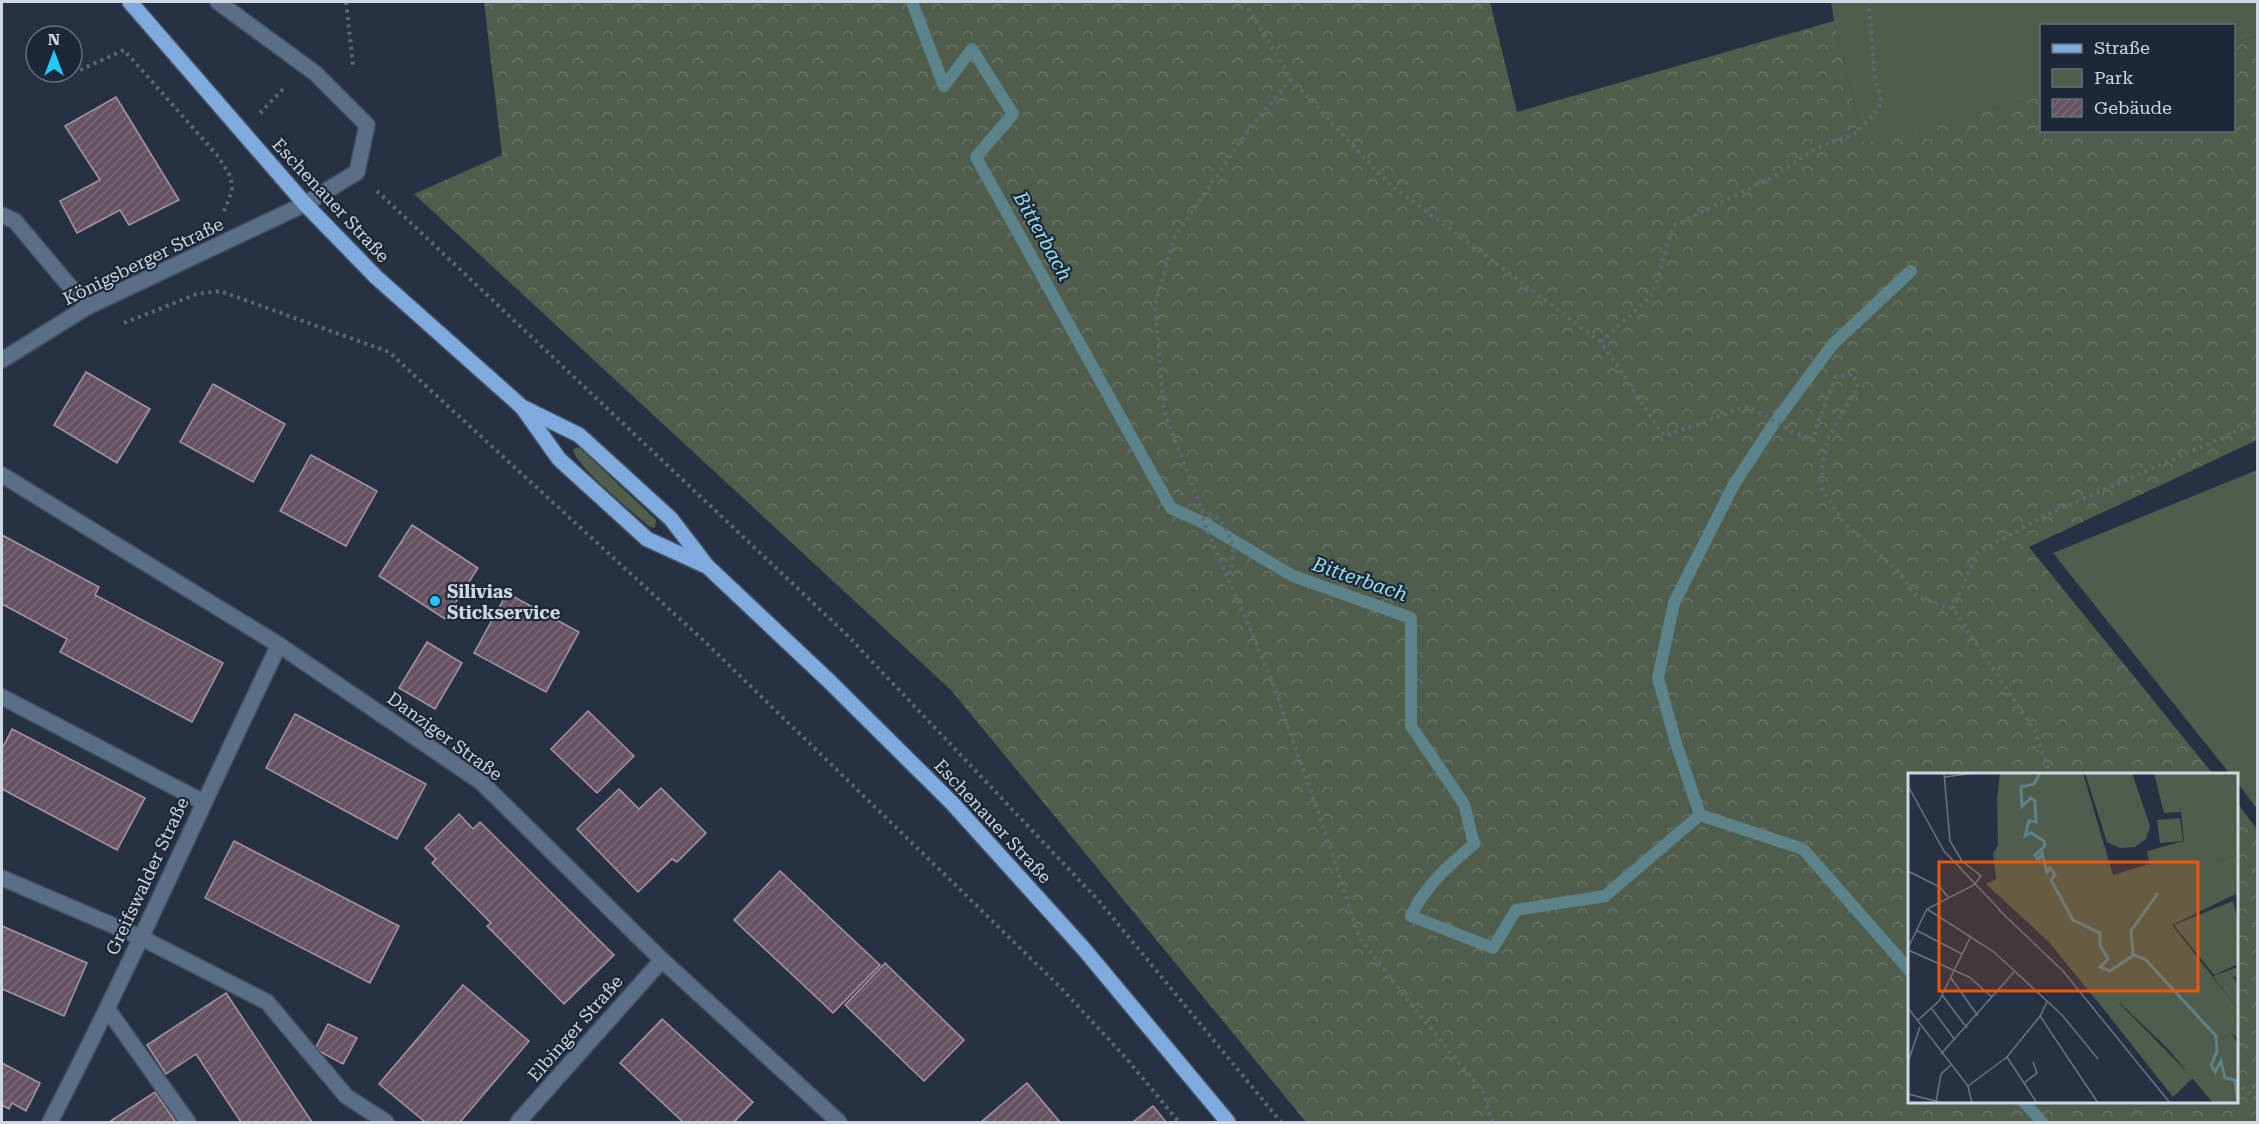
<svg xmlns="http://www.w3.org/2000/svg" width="2259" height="1124" viewBox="0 0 2259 1124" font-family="'Roboto Serif',serif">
<defs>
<pattern id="forest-crowns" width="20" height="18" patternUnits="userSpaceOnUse" patternTransform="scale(1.5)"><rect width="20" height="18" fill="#505d4c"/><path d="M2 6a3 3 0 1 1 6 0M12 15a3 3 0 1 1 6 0" fill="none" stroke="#687466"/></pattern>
<pattern id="building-hatch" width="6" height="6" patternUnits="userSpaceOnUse" patternTransform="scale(1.5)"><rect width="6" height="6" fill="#665362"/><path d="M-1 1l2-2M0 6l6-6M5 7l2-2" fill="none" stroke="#7b6b78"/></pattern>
</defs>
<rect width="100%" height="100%" fill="#263243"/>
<g fill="#505d4c">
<path d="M1831,2H2257V36L2234,43V26H2042L2041,96L1864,145L1834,21Z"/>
<path d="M579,447L656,520L655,528L650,527C635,514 574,465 573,449Z"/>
<path d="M2257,470V809L2237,782L2236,774H2230L2053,553Z"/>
</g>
<path fill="url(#forest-crowns)" d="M484,2H1490L1517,112L1834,21L1864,144L2041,96L2042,130H2234V43L2257,36V440L2029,547L2213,774H1910V1102H2236L2237,803L2257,829V1122H1306L951,690L414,194L502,155Z"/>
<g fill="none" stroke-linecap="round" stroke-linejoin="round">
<g stroke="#5c8389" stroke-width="12">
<path d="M912,2L944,86L972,49L1013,114L976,157L1171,508L1204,523L1293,576L1411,618V726L1464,804L1474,844C1449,865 1425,886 1411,916L1493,948L1516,910L1605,896L1700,815L1803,849L1910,971"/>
<path d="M1700,815L1675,740L1658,678L1674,603L1733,486L1773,425L1833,344L1911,271"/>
<path d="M2024,1102L2042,1122"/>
</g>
</g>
<g fill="url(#building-hatch)" stroke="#a994a5" stroke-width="1.5">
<path d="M116,97L179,200L129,225L120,210L77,233L60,201L100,180L65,126Z"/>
<path d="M86,372L150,409L117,463L54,425Z"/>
<path d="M213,384L285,424L253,482L180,442Z"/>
<path d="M311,455L377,491L346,546L280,511Z"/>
<path d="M412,525L478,568L445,619L379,576Z"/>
<path d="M2,535L99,587L95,595L223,663L192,722L60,652L67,639L2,604Z"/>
<path d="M507,593L579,632L546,692L474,653Z"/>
<path d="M427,642L462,663L435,709L399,688Z"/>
<path d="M588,711L634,756L597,793L551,749Z"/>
<path d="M295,714L426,784L397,839L266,768Z"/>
<path d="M12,729L145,798L117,850L2,789V749Z"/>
<path d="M661,788L706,833L677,862L672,859L638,892L577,829L619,789L639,809Z"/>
<path d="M459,814L473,829L480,822L614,955L564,1004L487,926L491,923L432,863L436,859L425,848Z"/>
<path d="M234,841L399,926L370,983L205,898Z"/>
<path d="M780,871L880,965L833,1013L734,920Z"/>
<path d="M2,926L87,963L64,1016L2,989Z"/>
<path d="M885,963L964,1040L924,1081L845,1005Z"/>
<path d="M463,985L529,1041L460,1122H425L379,1084Z"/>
<path d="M226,993L312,1122H241L196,1054L166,1074L147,1045Z"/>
<path d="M662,1019L753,1102L734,1122H683L620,1063Z"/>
<path d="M328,1024L357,1038L343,1064L315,1049Z"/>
<path d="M2,1063L40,1083L26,1111L12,1103L9,1109L2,1105Z"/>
<path d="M1027,1083L1060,1122H981Z"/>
<path d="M155,1092L175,1121L173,1122H109Z"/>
<path d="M1153,1106L1166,1122H1133Z"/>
</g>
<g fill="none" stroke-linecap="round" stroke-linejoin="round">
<g stroke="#445060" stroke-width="18">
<g id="minor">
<path d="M2,215L15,221L87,307"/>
<path d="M2,360L87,307L305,204L357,172L367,125L315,73L218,2"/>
<path d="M2,475L279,645L481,782L662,960L839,1122"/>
<path d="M2,697L203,802"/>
<path d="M2,878L140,937L267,1002L346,1096L386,1122"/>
<path d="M108,1010L188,1122"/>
<path d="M50,1122C131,966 202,804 279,645"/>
<path d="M518,1122L662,960"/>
</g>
</g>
<g stroke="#445060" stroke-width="18">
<g id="major">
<path d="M130,2L305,204L376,277L522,407L559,459L647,539L704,565"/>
<path d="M522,407L579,435L671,519L707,566L829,681L953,804L1083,948L1228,1122"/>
</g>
</g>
<g stroke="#5d6877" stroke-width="4" stroke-dasharray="3 4.5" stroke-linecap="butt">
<path d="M346,2L353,65L350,68"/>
<path d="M1244,2L1291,79L1387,182L1601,342L1664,436L1748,406L1795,433L1814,440L1816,427L1836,377L1853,374L1858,387L1829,436L1822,466V489L1844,523L1899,572L1916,596L1953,609L2035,731L2050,774"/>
<path d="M80,70L124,50L217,155L231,177L232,191L224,211"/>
<path d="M1291,79L1247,132L1174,238L1155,306L1164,411L1202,510L1204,523L1269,673L1318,811L1359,937L1414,1008L1483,1092L1492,1122"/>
<path d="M260,113L286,86"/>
<path d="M377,191L847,635L1099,901L1281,1122"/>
<path d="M124,323L197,294L220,291L389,352L704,641L941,871L1061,988L1126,1058L1179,1122"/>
<path d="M1601,342L1653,294L1673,226L1773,177L1818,147L1853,135L1873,116L1881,104L1880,93L1875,81L1869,2"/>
<path d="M1202,510C1231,519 1240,554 1227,579"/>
<path d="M1953,609L1977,553L2044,516L2258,422"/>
<path d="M2236,1083L2258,1100"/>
</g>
<use href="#minor" stroke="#596e87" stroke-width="15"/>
<use href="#major" stroke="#7eaadd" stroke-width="15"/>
</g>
<circle fill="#22c9fd" stroke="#1c2838" stroke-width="2" cx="435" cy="601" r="6"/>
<g text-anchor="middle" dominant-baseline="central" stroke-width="4.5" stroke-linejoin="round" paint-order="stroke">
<g font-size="18" fill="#cfd7e2" stroke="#1c2838">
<text transform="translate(331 200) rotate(47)">Eschenauer Straße</text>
<text transform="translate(143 261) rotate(-26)">Königsberger Straße</text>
<text transform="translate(445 736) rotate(36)">Danziger Straße</text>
<text transform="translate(993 821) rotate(47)">Eschenauer Straße</text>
<text transform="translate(147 876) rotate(-65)">Greifswalder Straße</text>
<text transform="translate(575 1028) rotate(-49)">Elbinger Straße</text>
</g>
<g font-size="18" font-weight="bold" fill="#cfd7e2" stroke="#1c2838" text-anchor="start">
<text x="447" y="591">Silivias<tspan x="447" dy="21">Stickservice</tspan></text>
</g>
<g font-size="20" font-style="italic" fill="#98e2ed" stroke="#1c2838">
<text transform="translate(1043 236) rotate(61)">Bitterbach</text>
<text transform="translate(1360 579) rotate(19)">Bitterbach</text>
</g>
</g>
<g transform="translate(1908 773)">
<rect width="330" height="330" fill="#263243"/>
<path d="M177,0H224L242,53L238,66L227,74L212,75L199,69ZM246,0H330V82L244,106L239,78L276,68L273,39L256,40ZM272,45L275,68L252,70L249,47ZM325,128L330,149V191L306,202L266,152ZM330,194V205L325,203L330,213V236L305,203ZM211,230L285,305L265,324L198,239ZM323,260L330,271V330H326L325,314L309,284L310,268Z" fill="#505d4c"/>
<path d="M92,0H175L205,102L241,91L245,105L330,82V120L264,152L330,236V265L323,260L310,268L309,284L325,314L326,330H305L261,277L212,230L198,239L140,168L78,111L88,106L85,80L90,73L89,26Z" fill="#505d4c"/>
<path fill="none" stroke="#5c8389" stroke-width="3" d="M132,0L126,11L113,14L114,33L123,25L127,28L128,49L121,48L117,63L123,60L136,68L137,73L127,82L130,87L134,81L139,99L142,95L147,102L143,107L165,147L192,160V172L200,186L192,194L202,198L226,182L237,186L308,263L309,279L303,292L307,299L313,288L317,305L327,307L330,328M225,181L223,158L250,120"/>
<path fill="none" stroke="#6a7483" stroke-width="1.5" d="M37,4L66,0M0,13L36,78L92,137M0,98L32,114L40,124M19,136L86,179L154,242L190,286M90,136L155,198L262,330M8,157L54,181M0,175L19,136L66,112L73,103L54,88L42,68L36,0M0,177L61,204L84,224M43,205L70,243M34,222L59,255M139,229L132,243L190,330M0,235L60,313L64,330M24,236L47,267M9,248L31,228L63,163M33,281L106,199M99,284L129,330M0,289L12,254M116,310L129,300L125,289M60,313L99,284L132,243M0,321L35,330M28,329L33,301L43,292"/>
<path fill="#e8590c" fill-opacity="0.15" stroke="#e8590c" stroke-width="3" d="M31,89H290V218H31Z"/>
<rect width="330" height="330" fill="none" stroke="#cfd7e2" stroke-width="3"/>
</g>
<rect width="2259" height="1124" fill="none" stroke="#cfd7e2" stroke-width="6"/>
<rect x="2040" y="24" width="195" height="108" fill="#1c2838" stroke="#646e7c" stroke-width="1.5"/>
<rect x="2052" y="44" width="30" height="9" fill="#7eaadd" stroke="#646e7c" stroke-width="1.5"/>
<text x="2094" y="54" font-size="18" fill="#cfd7e2">Straße</text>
<rect x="2052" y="69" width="30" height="18" fill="#505d4c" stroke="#646e7c" stroke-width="1.5"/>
<text x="2094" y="84" font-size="18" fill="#cfd7e2">Park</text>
<rect x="2052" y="99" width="30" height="18" fill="url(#building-hatch)" stroke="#646e7c" stroke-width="1.5"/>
<text x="2094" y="114" font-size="18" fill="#cfd7e2">Gebäude</text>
<g transform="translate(54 54)"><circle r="28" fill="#1c2838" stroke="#646e7c" stroke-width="1.5"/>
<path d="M0-4.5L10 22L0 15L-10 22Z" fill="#22c9fd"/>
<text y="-9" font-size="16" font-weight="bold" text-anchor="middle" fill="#cfd7e2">N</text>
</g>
</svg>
